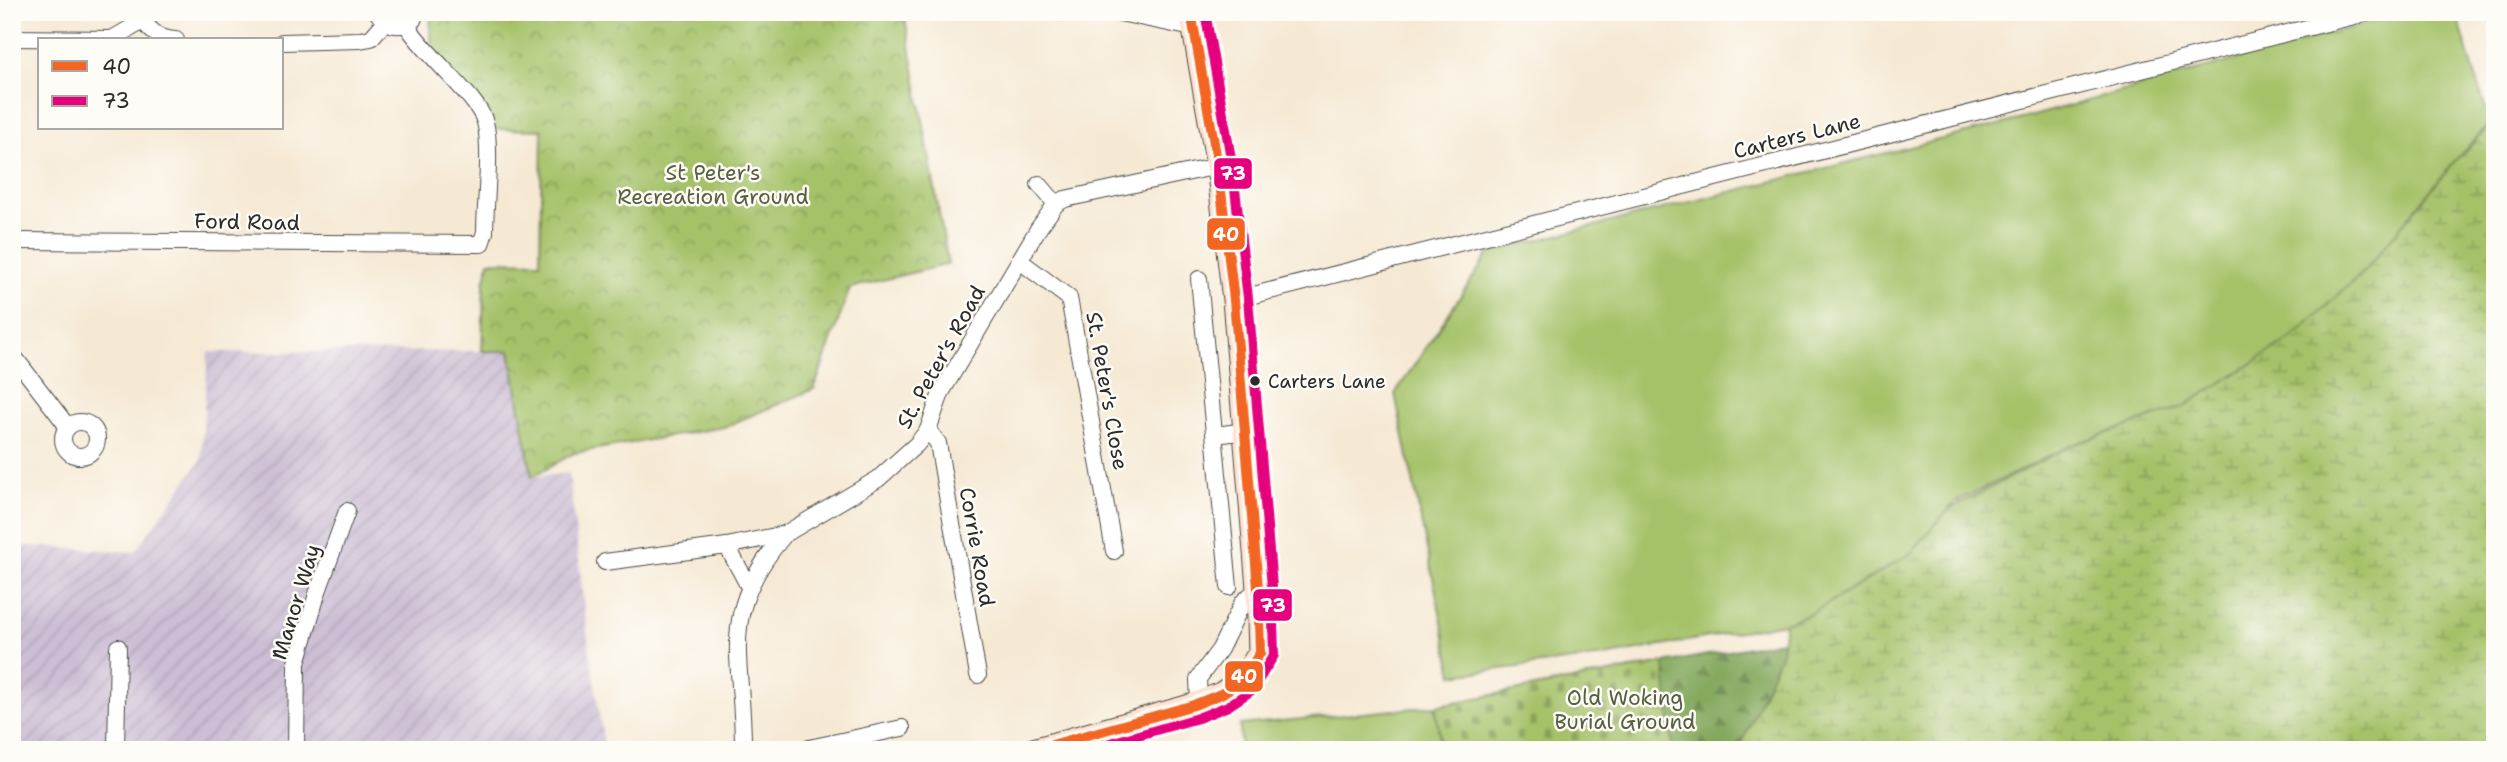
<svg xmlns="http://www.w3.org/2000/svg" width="2507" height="762" viewBox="0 0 2507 762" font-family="'Shantell Sans',sans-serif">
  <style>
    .industrial { fill: url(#industrial-furrows) }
    .green { fill: #a5c269; stroke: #68764a; stroke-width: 2 }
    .forest { fill: url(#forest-firs); stroke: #586a44; stroke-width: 2 }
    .wetland { fill: url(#wetland-marsh); stroke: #68764a; stroke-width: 2 }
    .cemetery { fill: url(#cemetery-stones); stroke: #68764a; stroke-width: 2 }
    .park { fill: url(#park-crowns); stroke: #68764a; stroke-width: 2 }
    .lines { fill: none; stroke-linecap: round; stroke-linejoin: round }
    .minor-casing { stroke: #494844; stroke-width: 18 }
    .secondary-casing { stroke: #494844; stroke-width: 25 }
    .minor { stroke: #fff; stroke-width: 16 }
    .secondary { stroke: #fee3d2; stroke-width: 23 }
    .bus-1-casing { stroke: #fdfcf7; stroke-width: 16 }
    .bus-2-casing { stroke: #fdfcf7; stroke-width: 16 }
    .bus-1 { stroke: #f26522; stroke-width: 10 }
    .bus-2 { stroke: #e5007d; stroke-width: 10 }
    .bus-dot { fill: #2b2b2b; stroke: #fdfcf7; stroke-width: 2.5 }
    .labels { text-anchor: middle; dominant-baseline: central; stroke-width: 5; stroke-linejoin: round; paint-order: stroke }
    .bus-label { font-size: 19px; fill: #2b2b2b; stroke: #fdfcf7; text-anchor: start }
    .street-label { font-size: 21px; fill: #2b2b2b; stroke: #fdfcf7 }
    .park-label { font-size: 21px; fill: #566041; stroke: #fdfcf7 }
    .line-badge { stroke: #fdfcf7; stroke-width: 2.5 }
    .badge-label { font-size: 19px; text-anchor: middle; font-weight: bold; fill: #fff }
  </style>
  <defs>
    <pattern id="industrial-furrows" width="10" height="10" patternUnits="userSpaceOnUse" patternTransform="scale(1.75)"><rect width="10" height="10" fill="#ccbed4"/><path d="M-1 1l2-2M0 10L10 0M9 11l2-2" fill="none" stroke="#afa3b6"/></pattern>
    <pattern id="forest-firs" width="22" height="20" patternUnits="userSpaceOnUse" patternTransform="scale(1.75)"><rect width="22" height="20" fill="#84a85d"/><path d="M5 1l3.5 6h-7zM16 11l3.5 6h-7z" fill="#6c894d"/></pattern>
    <pattern id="wetland-marsh" width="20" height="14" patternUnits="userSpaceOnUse" patternTransform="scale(1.75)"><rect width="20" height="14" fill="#a5c269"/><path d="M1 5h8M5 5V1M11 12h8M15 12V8" fill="none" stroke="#879e57"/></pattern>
    <pattern id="cemetery-stones" width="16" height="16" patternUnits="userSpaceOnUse" patternTransform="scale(1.75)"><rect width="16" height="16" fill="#a5c269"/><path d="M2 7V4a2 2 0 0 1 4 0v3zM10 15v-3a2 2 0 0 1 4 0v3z" fill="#879e57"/></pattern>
    <pattern id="park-crowns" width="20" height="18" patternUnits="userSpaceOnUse" patternTransform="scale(1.75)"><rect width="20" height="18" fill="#a5c269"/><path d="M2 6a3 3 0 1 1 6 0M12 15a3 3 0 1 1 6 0" fill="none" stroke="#879e57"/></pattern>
  </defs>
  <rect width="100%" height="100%" fill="#fdfcf7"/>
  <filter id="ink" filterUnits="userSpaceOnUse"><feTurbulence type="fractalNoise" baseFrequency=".0143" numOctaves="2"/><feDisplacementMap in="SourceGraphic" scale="14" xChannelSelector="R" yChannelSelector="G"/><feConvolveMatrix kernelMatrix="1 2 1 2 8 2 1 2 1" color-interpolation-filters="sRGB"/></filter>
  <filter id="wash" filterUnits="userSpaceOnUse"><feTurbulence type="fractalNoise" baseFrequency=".00686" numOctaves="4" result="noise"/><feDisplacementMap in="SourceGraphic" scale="28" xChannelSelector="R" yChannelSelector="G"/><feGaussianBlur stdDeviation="1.57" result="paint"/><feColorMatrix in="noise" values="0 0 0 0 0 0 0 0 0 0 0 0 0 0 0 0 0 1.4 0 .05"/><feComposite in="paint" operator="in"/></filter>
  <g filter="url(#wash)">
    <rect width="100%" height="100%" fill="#f6e9d4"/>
    <path class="industrial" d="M510,351L532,477L569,473L587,633L605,750H12V545L135,552L201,460L208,352Z"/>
    <g class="green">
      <path d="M2408,12H2456L2490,123L2454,162L2375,262L2292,338L2197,403L2070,446L1955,502L1910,554L1814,612L1785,623L1605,656L1453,675L1395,394L1490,252L2022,119Z"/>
      <path d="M1435,706L1442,750H1241L1240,725Z"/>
    </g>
    <path class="forest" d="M1787,640L1739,750H1442L1435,706Z"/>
    <path class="wetland" d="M2495,121V750H1739L1781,653L1785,623L1814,612L1910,554L1949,509L2070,446L2183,407L2292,338L2365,270L2454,162Z"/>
    <path class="cemetery" d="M1664,663L1673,750H1442L1435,706Z"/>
    <path class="park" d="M430,12H904L948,264L850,288L814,389L724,427L574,453L532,477L510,351H482L484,284L489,261L540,262L542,130L491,129L432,51Z"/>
  </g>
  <g filter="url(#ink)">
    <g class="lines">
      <g class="minor-casing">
        <g id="minor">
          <path d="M377,12C386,26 399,29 413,20L416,12"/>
          <path d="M1051,12L1120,13L1193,28"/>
          <path d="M139,14C148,29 158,40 176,40"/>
          <path d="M12,38L112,39L143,21"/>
          <path d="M282,42L360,40L371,38L385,22"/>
          <path d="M1039,184L1056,204"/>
          <path d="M12,241L481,244L485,232C485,204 492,148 485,122C478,97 424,54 406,24"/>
          <path d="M1020,261L1069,298L1114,551"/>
          <path d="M1199,279L1229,587"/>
          <path d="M1234,300L2370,12"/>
          <path d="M12,354L68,427"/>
          <circle cx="80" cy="439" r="17"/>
          <path d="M928,430L938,443L978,675"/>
          <path d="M1215,435L1247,431"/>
          <path d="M727,546L748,585"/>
          <path d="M605,562L727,546L785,534"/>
          <path d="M1199,702L1198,679L1220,649L1243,602L1258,588"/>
          <path d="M116,750L118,647"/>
          <path d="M296,750L297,663L317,594L347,511"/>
          <path d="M743,750C744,656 715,616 785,534L878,479L917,444L928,430L941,393L1038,229L1056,204L1065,199L1218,166"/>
          <path d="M800,750L902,728"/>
        </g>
      </g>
      <g class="secondary-casing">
        <path id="secondary" d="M1033,750L1194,705L1221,694L1242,680L1260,653L1258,588L1234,300L1218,166L1191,12"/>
      </g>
      <use href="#minor" class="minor"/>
      <use href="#secondary" class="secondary"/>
      <g class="bus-1-casing">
        <path id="bus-1" d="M1034,750L1194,705L1221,694L1242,680L1260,653L1258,588L1234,300L1218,166L1191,12"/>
      </g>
      <g class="bus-2-casing">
        <path id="bus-2" d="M1086,750L1198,718L1228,706L1252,690L1274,655L1272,587L1248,298L1232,164L1205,12"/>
      </g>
      <use href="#bus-1" class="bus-1"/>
      <use href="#bus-2" class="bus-2"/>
    </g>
  </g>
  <circle class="bus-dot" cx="1255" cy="381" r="6"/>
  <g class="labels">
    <g class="bus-label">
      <text x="1268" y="381">Carters Lane</text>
    </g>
    <g class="street-label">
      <text transform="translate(1797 136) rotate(-14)">Carters Lane</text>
      <text transform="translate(247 222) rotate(1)">Ford Road</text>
      <text transform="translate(941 357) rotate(-61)">St. Peter's Road</text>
      <text transform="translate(1107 391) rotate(80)">St. Peter's Close</text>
      <text transform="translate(977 547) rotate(80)">Corrie Road</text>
      <text transform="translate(296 602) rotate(-73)">Manor Way</text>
    </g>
    <g class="park-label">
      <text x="713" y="173">St Peter's<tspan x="713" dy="24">Recreation Ground</tspan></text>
      <text x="1625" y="698">Old Woking<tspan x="1625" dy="24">Burial Ground</tspan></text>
    </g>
  </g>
  <g class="line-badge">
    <rect x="1213" y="157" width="40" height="33" rx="7" fill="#e5007d"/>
    <rect x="1206" y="217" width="40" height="34" rx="7" fill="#f26522"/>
    <rect x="1252" y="588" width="41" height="34" rx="7" fill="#e5007d"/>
    <rect x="1224" y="660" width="40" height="33" rx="7" fill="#f26522"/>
  </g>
  <g class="badge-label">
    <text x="1233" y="180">73</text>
    <text x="1226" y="241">40</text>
    <text x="1273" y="612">73</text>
    <text x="1244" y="683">40</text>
  </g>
  <rect width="2507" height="762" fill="none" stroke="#fdfcf7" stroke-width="42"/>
  <rect x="38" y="38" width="245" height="91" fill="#fdfcf7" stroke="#a9a8a5" stroke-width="2"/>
  <rect x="52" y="61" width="35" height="10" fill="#f26522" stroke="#a9a8a5" stroke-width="2"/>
  <text x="102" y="74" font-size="21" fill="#2b2b2b">40</text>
  <rect x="52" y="96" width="35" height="10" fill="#e5007d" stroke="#a9a8a5" stroke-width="2"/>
  <text x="102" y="108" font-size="21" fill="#2b2b2b">73</text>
</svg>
